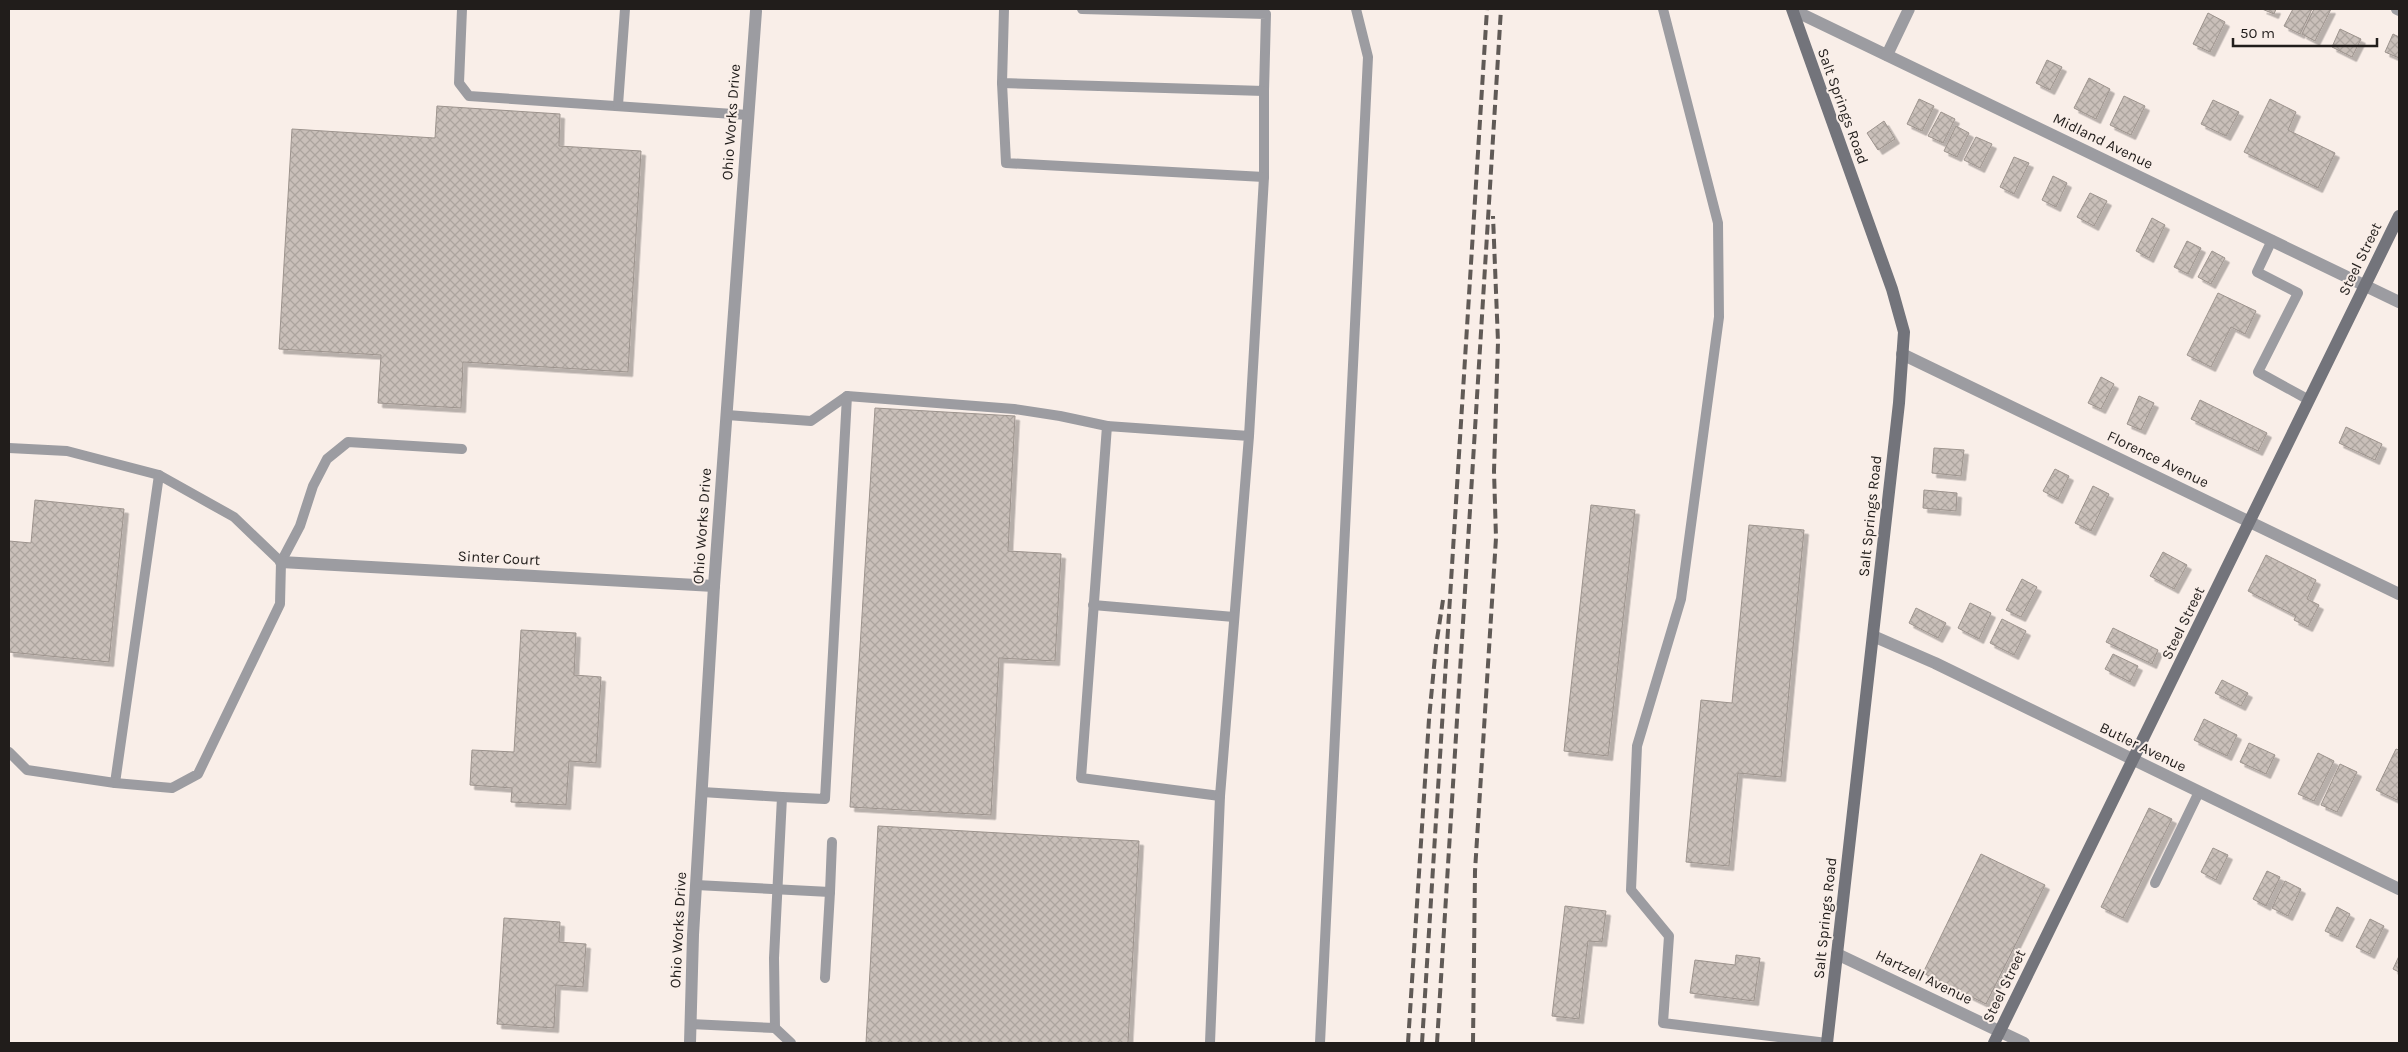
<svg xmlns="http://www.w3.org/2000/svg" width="2408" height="1052" viewBox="0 0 2408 1052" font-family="Karla,sans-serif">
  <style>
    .building { fill: url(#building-cross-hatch); stroke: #9c938d; filter: url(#shadow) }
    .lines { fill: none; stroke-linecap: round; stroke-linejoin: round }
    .lane { stroke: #9c9ca1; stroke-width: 10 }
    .street { stroke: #9c9ca1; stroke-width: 12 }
    .secondary { stroke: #73747b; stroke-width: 12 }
    .rail { stroke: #605a56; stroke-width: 4; stroke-dasharray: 10 5; stroke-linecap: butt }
    .labels { text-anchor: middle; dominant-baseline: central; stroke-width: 4; stroke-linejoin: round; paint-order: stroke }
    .street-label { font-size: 15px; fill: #211d1b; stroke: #f9eee8 }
  </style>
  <defs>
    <pattern id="building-cross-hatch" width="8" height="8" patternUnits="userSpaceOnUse" patternTransform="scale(1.25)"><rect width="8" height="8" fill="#c9bfb9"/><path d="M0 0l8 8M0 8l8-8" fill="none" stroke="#aca49e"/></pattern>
    <filter id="shadow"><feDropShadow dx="4.5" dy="4.5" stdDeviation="0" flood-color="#0004"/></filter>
  </defs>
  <rect width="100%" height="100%" fill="#f9eee8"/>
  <g class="building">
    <path d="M2262,9H2276L2274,14Z"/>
    <path d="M2293,9H2312L2300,34L2284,26Z"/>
    <path d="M2314,9H2331L2315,41L2302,34Z"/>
    <path d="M2208,13L2225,22L2210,52L2193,44Z"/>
    <path d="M2340,29L2361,39L2352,57L2332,47Z"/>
    <path d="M2393,34L2399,37V58L2385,52Z"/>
    <path d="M2047,60L2062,67L2050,90L2036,83Z"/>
    <path d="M2089,78L2110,89L2096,119L2074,108Z"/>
    <path d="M2124,96L2145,106L2131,135L2110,125Z"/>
    <path d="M1919,99L1934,106L1922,131L1907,124Z"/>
    <path d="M2270,99L2296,112L2288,130L2335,153L2318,188L2244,152Z"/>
    <path d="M2213,100L2239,112L2226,136L2201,124Z"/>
    <path d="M437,106L560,114L559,146L641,151L628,372L463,362L461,408L378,403L381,355L279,349L292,129L435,138Z"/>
    <path d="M1941,112L1955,119L1943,143L1928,136Z"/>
    <path d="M1884,121L1895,139L1878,150L1867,133Z"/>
    <path d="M1956,126L1969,133L1957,157L1944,151Z"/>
    <path d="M1976,137L1992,144L1980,168L1964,160Z"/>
    <path d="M2014,157L2029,163L2014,194L2000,187Z"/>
    <path d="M2053,176L2067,183L2056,207L2042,200Z"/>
    <path d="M2090,193L2107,201L2094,226L2077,217Z"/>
    <path d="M2152,218L2165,225L2149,258L2136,251Z"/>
    <path d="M2187,241L2201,248L2188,274L2174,267Z"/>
    <path d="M2212,251L2225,258L2211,284L2198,277Z"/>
    <path d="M2218,293L2256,311L2245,334L2231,327L2211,367L2187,355Z"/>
    <path d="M2101,377L2114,384L2101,409L2088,403Z"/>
    <path d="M2139,396L2154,403L2141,430L2127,424Z"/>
    <path d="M2200,400L2267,433L2258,451L2191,419Z"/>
    <path d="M875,408L1015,416L1008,551L1061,554L1055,661L999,658L991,815L850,807Z"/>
    <path d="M2346,427L2382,444L2375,460L2339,443Z"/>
    <path d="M1934,448L1964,450L1961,476L1932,473Z"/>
    <path d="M2055,469L2069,476L2058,499L2043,491Z"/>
    <path d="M2093,486L2109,494L2091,531L2075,523Z"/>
    <path d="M1924,490L1957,493L1956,511L1923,508Z"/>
    <path d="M35,500L124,509L109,662L9,652V541L31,543Z"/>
    <path d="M1591,505L1635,510L1608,756L1564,751Z"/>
    <path d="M1749,525L1804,530L1781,777L1738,773L1729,866L1686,862L1701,700L1732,703Z"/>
    <path d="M2163,552L2187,565L2174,589L2150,576Z"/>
    <path d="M2266,555L2316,580L2307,599L2319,605L2308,627L2294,620L2296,616L2248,591Z"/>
    <path d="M2022,579L2037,587L2021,617L2006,610Z"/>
    <path d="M1970,603L1991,613L1979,639L1958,628Z"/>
    <path d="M1916,608L1946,623L1938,638L1909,623Z"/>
    <path d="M2002,619L2026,631L2014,655L1990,643Z"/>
    <path d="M2113,628L2158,650L2152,664L2106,642Z"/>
    <path d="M521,630L576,633L574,675L601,677L596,763L569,761L566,805L511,802L512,788L470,785L472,750L514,752Z"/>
    <path d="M2113,654L2138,666L2130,682L2105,669Z"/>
    <path d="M2222,680L2248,693L2241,706L2215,693Z"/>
    <path d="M2204,719L2237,735L2227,756L2194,740Z"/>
    <path d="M2249,743L2275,755L2266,774L2240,762Z"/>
    <path d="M2396,749L2399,750V796L2397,800L2376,790Z"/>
    <path d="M2318,753L2334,761L2314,801L2298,794Z"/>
    <path d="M2340,764L2357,772L2337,812L2321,805Z"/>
    <path d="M2149,808L2172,819L2123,918L2101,907Z"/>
    <path d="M878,826L1139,841L1128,1043H866Z"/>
    <path d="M2213,848L2228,855L2216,880L2201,872Z"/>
    <path d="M1981,854L2045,885L1986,1004L1923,973Z"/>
    <path d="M2267,871L2280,877L2266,906L2253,899Z"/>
    <path d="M2285,881L2301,889L2288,916L2272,908Z"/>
    <path d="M1565,906L1606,911L1602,942L1588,941L1579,1019L1552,1016Z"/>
    <path d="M2337,907L2350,914L2338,937L2325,931Z"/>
    <path d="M504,918L560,922L559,942L586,944L583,987L556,985L554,1028L497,1024Z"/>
    <path d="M2370,919L2384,926L2370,954L2356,947Z"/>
    <path d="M1736,955L1760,958L1754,1001L1690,993L1695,960L1735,965Z"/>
    <path d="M2399,956V972L2393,969Z"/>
  </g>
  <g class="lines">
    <g class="lane">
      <path d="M462,9L459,83L469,96L748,115"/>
      <path d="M1004,9L1002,83L1264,91L1266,14L1082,9"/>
      <path d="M1663,9L1718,223L1719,317L1681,599L1637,746L1631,890L1669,936L1663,1023L1827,1043"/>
      <path d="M1002,83L1006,163L1264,177V91"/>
      <path d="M618,105L625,9"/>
      <path d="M2272,240L2257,272L2298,293L2258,372L2309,400"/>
      <path d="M727,415L811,421L847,396L1014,409L1060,416L1107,426"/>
      <path d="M1249,436L1220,796L1081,778L1107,426L1249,436L1264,177"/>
      <path d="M9,448L67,451L159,475"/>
      <path d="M281,562L234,517L159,475L115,783L172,788L198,774L280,604L281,562L300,526L313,486L327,459L348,442L462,449"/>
      <path d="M1093,605L1234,617"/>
      <path d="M9,752L27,770L115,783"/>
      <path d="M782,797L825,799L847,396"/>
      <path d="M2155,883L2199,792"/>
      <path d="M696,885L830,892L825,978"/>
      <path d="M830,892L832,842"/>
      <path d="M690,1024L775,1028L774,958L782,797L702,792"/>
      <path d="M775,1028L791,1043"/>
      <path d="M1210,1043L1220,796"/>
      <path d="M1320,1043L1368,57L1356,9"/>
    </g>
    <g class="street">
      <path d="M2397,9L2399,10"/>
      <path d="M1793,10L2399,302"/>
      <path d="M1887,55L1909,9"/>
      <path d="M1902,354L2399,594"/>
      <path d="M281,562L714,586"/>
      <path d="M1873,636L1935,663L2399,889"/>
      <path d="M1837,954L2024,1043"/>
      <path d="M690,1043L693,935L714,586L756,11"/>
    </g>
    <g class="secondary">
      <path d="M1792,9L1892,289L1904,332L1899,403L1827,1043"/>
      <path d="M1994,1043L2399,216"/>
    </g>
    <g class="rail">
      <path d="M1408,1043L1429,719L1436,646L1443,600"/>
      <path d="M1422,1043L1487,9"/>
      <path d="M1437,1043L1501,9"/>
      <path d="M1473,1043L1475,871L1496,538L1494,471L1498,342L1493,216"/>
    </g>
  </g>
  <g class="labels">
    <g class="street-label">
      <text transform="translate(1843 106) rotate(70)">Salt Springs Road</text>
      <text transform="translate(731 122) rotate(-86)">Ohio Works Drive</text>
      <text transform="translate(2103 141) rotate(26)">Midland Avenue</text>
      <text transform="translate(2360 259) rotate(-64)">Steel Street</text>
      <text transform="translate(2158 459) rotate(26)">Florence Avenue</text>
      <text transform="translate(1870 516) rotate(-84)">Salt Springs Road</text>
      <text transform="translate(702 526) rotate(-86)">Ohio Works Drive</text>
      <text transform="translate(499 558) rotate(3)">Sinter Court</text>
      <text transform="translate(2183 623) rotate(-64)">Steel Street</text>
      <text transform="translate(2143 747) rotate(26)">Butler Avenue</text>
      <text transform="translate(1825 918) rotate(-84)">Salt Springs Road</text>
      <text transform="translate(678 930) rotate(-87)">Ohio Works Drive</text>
      <text transform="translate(1924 977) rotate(26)">Hartzell Avenue</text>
      <text transform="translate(2004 986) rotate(-64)">Steel Street</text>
    </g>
  </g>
  <rect width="2408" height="1052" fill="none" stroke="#211d1b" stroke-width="20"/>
  <path d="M2233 38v8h144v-8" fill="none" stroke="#211d1b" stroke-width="2.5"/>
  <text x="2240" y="38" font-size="15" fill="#211d1b" stroke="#f9eee8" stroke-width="4" paint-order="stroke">50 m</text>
</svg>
